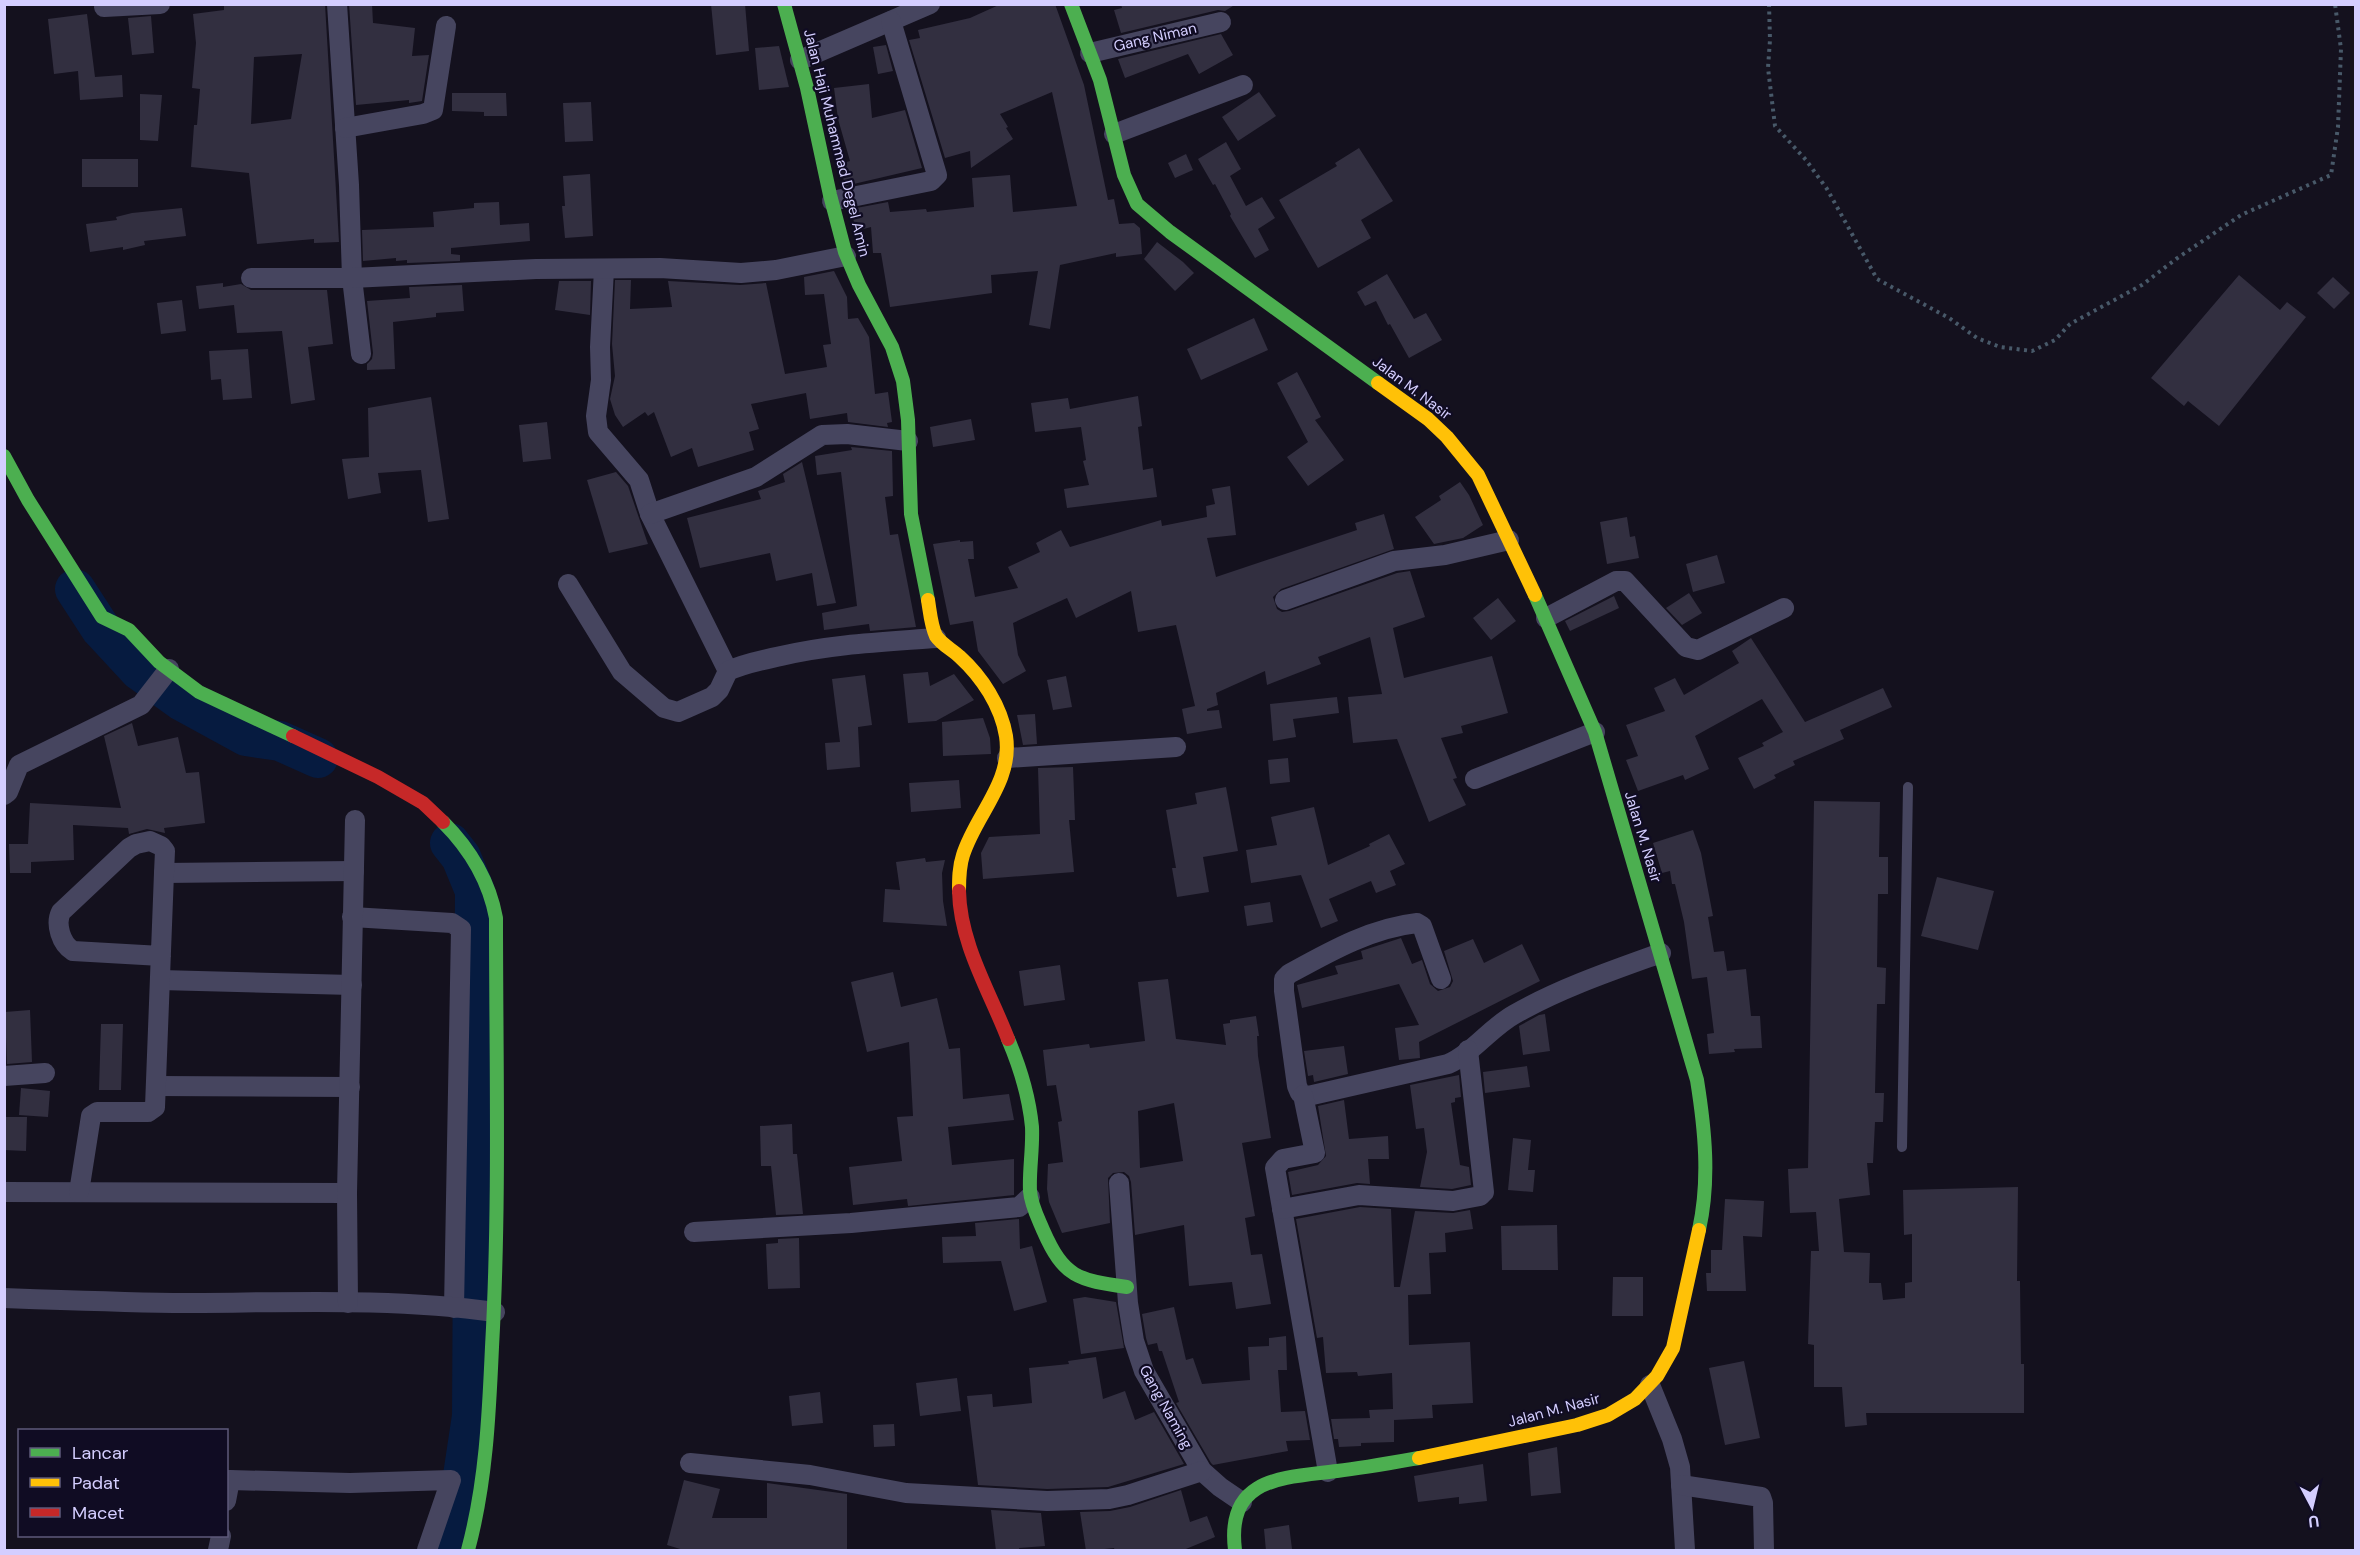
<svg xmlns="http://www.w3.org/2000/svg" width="2360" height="1555" viewBox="0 0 2360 1555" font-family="'DM Sans',sans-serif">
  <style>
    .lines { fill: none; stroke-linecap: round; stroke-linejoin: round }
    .river { stroke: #061b40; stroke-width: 40 }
    .building { fill: #322f40; fill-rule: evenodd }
    .path { stroke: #485969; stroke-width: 4; stroke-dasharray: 3 4.5; stroke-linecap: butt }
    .lane { stroke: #46455f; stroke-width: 10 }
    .street { stroke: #46455f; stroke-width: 20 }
    .fast { stroke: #4caf50; stroke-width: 14 }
    .slow { stroke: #ffc107; stroke-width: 14 }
    .jam { stroke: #c62828; stroke-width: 14 }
    .labels { text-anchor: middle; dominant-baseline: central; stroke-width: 4.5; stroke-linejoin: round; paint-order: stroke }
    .street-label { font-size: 15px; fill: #d4ceff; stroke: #100c23 }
  </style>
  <rect width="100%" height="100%" fill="#14111e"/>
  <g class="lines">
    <g class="river">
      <path d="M75,589L101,629L139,670L182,701L246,736L280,741L318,758"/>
      <path d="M441,1550L461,1489L472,1416L475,891L461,857L450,843"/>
    </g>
  </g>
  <g class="building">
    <path d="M224,4H325L339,242L314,243V239L257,244L249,173L191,167L194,125H197L200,89L192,88L196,43L193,14L224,10ZM302,54L291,119L251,124L254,57Z"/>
    <path d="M349,4H372L373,23L415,28L412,56L429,55L422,101L409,103V100L356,105Z"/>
    <path d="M711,4H745L749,51L716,55Z"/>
    <path d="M1001,4H1055L1084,85L1108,200L1114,199L1119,224L1134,223L1140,228L1142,254L1116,257V253L1060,265L1050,329L1029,325L1038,271L991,275L992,293L890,307L881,253H873L871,227L856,231L851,209L888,202L890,212L926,209L927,212L974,207L972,178L1010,175L1013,212L1077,206L1052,92L1000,114L1008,127L1006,128L1013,139L971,168L970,151L945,158L909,40L920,38L918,30L970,18Z"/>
    <path d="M1121,4H1236L1225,11L1218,10L1121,33L1114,10L1122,8Z"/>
    <path d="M87,14L95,77L122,75L123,97L80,100L78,71L54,74L48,19Z"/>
    <path d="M151,16L154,53L132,55L128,18Z"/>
    <path d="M1221,34L1233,55L1199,74L1188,54L1125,78L1118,59Z"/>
    <path d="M886,45L893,71L878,74L873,47Z"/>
    <path d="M779,46L789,87L759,90L755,48Z"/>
    <path d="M869,84L872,118L905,110L922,168L845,186L840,164L850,161L838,119L834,88Z"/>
    <path d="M1259,92L1276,116L1238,141L1222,117Z"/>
    <path d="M452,93H506L507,116H484V112L452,111Z"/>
    <path d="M140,94L162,95L158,141L140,140Z"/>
    <path d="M591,102L593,141L565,142L563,103Z"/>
    <path d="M1226,142L1241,169L1230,176L1246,206L1262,197L1275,218L1258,229L1269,250L1255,258L1230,216L1231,214L1215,184L1213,185L1198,159Z"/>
    <path d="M1359,148L1393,201L1361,220L1371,238L1318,268L1279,200L1337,166L1335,163Z"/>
    <path d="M1186,154L1193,170L1175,178L1168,163Z"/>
    <rect x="82" y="159" width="56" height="28"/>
    <path d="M590,174L593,236L565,238L562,206H565L563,176Z"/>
    <path d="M499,202L500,225L529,223L530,241L451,248V254L460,255V261L407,263V260L396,261V258L363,261L362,230L434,227L433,212L474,208V203Z"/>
    <path d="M182,208L186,236L144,241L145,245L123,250V247L90,252L86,224L117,220L116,217L132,213Z"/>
    <path d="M1157,242L1183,262L1194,273L1175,291L1144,259Z"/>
    <path d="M834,271L847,297L848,319L858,318L869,337L875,394L888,392L892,422L887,423L888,427L848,422L847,413L810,419L806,393L751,404L759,429L749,432L754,450L698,467L692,448L671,457L654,412L648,416L645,412L623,427L615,415L610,399L615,376L612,344L615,280H631L630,309L672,307L668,281L740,285L766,283L785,374L827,367L823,345L831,344L824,294L805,295L804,277Z"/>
    <path d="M1387,274L1414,319L1426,313L1442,340L1409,358L1390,324L1388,325L1376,301L1365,306L1357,292Z"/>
    <path d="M2239,275L2280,310L2287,302L2306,317L2219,426L2188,401L2184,406L2151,378Z"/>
    <path d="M2333,277L2350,293L2334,309L2317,293Z"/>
    <path d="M559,281H591L590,315L555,310Z"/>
    <path d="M223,283V287L241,284L251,290H327L333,344L308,347L315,400L291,404L282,331L237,333L234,305L199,309L196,286Z"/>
    <path d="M462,285L464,311L436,313V317L393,322L395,369L367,370V364L372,359L373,353L367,301L410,298L409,287Z"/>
    <path d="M182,300L186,331L161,334L157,303Z"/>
    <path d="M1254,318L1268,350L1201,380L1187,349Z"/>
    <path d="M248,349L252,398L223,400L221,379L211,380L209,351Z"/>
    <path d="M1297,372L1321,417L1315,420L1344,460L1308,486L1287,457L1308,442L1277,383Z"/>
    <path d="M1138,396L1142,426L1138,427L1143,470L1153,468L1157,497L1067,508L1064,489L1089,485L1083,461L1086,460L1081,427L1035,432L1031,403L1068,398L1070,409Z"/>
    <path d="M431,397L449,519L428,522L421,470L378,473L381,493L348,499L342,459L369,457L368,408Z"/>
    <path d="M971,419L975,440L933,447L930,427Z"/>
    <path d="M547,422L551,459L523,462L519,425Z"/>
    <path d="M851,447L892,451L893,496L885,497L890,535L898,534L916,627L870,631L869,624L824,630L822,613L857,606L841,472L817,475L815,456L852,450Z"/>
    <path d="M802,462L836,603L817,606L812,573L776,581L770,553L700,568L687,518L761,499L758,491L785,482L783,474Z"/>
    <path d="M616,472L628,486L648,544L609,553L587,480Z"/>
    <path d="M1460,482L1469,495L1483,525L1463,538L1434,544L1415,517L1441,500L1439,496Z"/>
    <path d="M1230,486L1236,535L1207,538L1216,577L1357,530L1355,523L1384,514L1394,549L1281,589L1273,597L1277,609L1282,612L1289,611L1397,573L1410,571L1425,617L1393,628L1404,678L1492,656L1508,713L1461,726L1463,733L1441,738L1457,778L1453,779L1466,805L1429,822L1397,739L1353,743L1348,697L1382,694L1370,637L1318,657L1321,664L1267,685L1265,671L1216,693L1218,705L1207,709V711L1219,710L1222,728L1187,734L1182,709L1195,706L1176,625L1138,632L1131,591L1076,618L1067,598L1013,623L1018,655L1026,671L1003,684L978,651L973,621L950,625L933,544L960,540V542L973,541L974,559H968L975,597L1018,588L1008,567L1040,552L1036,543L1061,530L1070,547L1161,520L1162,526L1207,517L1206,506L1215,504L1212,489Z"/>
    <path d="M1627,517L1630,537L1635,536L1639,558L1607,564L1600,522Z"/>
    <path d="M1717,555L1725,583L1693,592L1686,564Z"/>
    <path d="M1689,593L1702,613L1682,625L1666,608Z"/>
    <path d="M1614,596L1619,608L1570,631L1565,621Z"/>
    <path d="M1498,598L1516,621L1491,640L1473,618Z"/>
    <path d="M1751,638L1805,722L1883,688L1892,707L1840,730L1844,739L1793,761L1795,765L1774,775L1776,778L1754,789L1738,758L1764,746L1762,743L1783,732L1762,699L1695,736L1709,769L1685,780L1683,775L1638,791L1626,760L1638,756L1626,725L1665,711L1654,688L1675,678L1684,695L1739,663L1732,651Z"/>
    <path d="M928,672L930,686L954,674L974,700L936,721L908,723L903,674Z"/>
    <path d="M865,675L872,725L858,727L860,767L827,770L825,743L840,742L832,679Z"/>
    <path d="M1066,676L1072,707L1053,710L1047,680Z"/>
    <path d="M1337,697L1339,713L1293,719L1296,737L1273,741L1270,704Z"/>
    <path d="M1035,714L1037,744L1023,745L1017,715Z"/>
    <path d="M983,718L990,738L991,754L943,756L942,722Z"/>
    <path d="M132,723L138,746L178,737L186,773L199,772L205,823L164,828L165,833L147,829L129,834L128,828L73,825L74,860L31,862V873H10L9,844H28L30,803L121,808L104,736Z"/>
    <path d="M1288,758L1290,782L1270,784L1268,760Z"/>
    <path d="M1073,767L1075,820H1069L1074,872L983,879L981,853L989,837L1040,834L1038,768Z"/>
    <path d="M959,780L961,808L911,812L909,783Z"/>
    <path d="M1226,787L1238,851L1203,857L1209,892L1177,897L1172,868H1176L1166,810L1197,804L1195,793Z"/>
    <path d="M1814,801L1880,802L1879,857H1888V894H1878L1877,967L1886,968L1885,1004H1877L1875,1093H1884L1883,1122H1875L1873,1163H1867L1870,1195L1839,1199L1844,1252L1870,1253L1869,1283H1881L1883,1300L1905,1298V1283L1912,1282V1234L1904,1235L1903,1190L2018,1187L2017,1281H2020L2021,1364H2024V1413H1866L1867,1425L1845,1427L1842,1387H1814V1345L1808,1344L1811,1251H1819L1816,1212L1790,1213L1788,1169L1808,1168Z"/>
    <path d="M1314,807L1328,865L1370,846L1369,844L1389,834L1405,864L1390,871L1396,885L1376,893L1371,881L1329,899L1338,921L1321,928L1301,875L1251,883L1246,850L1277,845L1271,817Z"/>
    <path d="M1693,830L1701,853L1713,916L1708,917L1714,952L1724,951L1727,971L1746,969L1751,1016H1760L1762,1048L1734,1049L1735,1052L1709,1054L1707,1034L1714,1033L1707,977L1692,979L1684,922L1675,884H1672L1670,871L1662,873L1653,843Z"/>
    <path d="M925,858L926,862L945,860L942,873L943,901L947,926L883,922L885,889L900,890L896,862Z"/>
    <path d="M1937,877L1994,891L1978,950L1921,936Z"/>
    <path d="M1270,902L1273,922L1247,926L1244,906Z"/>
    <path d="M1401,938L1412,964L1422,960L1430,984L1438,991L1450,987L1453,981L1444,951L1473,939L1484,963L1522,944L1540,981L1419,1042L1420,1058L1399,1060L1395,1028L1419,1025L1399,984L1302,1008L1297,985L1338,974L1335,966L1363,959L1361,951Z"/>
    <path d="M1060,965L1065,1000L1024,1006L1019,971Z"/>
    <path d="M893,972L901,1007L937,998L949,1049L960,1048L963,1099L1009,1094L1014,1120L948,1127L952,1165L1014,1159V1195L908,1206L907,1199L853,1205L849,1167L902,1161L897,1117L913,1116L909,1042L867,1052L851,982Z"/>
    <path d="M1168,979L1176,1039L1226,1045L1223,1024L1230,1023V1020L1256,1016L1259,1036H1257L1258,1056L1271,1138L1242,1143L1255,1216L1245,1218L1251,1255L1262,1254L1271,1304L1236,1309L1232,1282L1189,1286L1184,1225L1135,1235L1131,1182L1129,1176L1124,1172L1113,1173L1108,1178L1110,1223L1062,1233L1049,1202L1047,1189L1048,1164L1063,1162L1058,1122L1062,1121L1056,1085L1047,1086L1043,1050L1089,1044L1090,1048L1145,1041L1138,982ZM1174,1103L1183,1161L1140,1168L1138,1111Z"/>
    <path d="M30,1010L32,1062L7,1064L5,1012Z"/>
    <path d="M1545,1014L1550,1051L1523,1055L1519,1026L1539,1015Z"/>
    <path d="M101,1024H123L121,1090H99Z"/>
    <path d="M1344,1046L1348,1074L1314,1082L1313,1075L1308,1076L1304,1051Z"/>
    <path d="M1527,1066L1530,1087L1485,1093L1483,1072Z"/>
    <path d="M1459,1075L1461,1097L1455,1098V1102L1451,1103L1460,1165L1469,1167L1471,1185L1452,1189L1420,1187L1427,1152L1424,1128L1416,1129L1410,1085Z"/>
    <path d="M21,1088L50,1091L48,1117L19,1115Z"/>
    <path d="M1344,1100L1349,1139L1388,1136L1389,1159H1368L1370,1184L1357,1183L1292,1195L1288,1172L1318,1165L1326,1156L1318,1106Z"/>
    <path d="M4,1117H27L26,1151L4,1150Z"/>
    <path d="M792,1124L793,1154H797L803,1214L776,1215L771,1166H761L760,1126Z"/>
    <path d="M1513,1138L1531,1140L1528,1170H1535L1533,1192L1508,1190Z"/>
    <path d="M1725,1199L1764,1201L1762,1237L1743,1236L1746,1291H1707L1706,1273H1711V1250H1722Z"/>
    <path d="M1360,1207L1391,1209L1394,1287H1400L1415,1211L1453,1213L1470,1210L1473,1229L1445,1233L1446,1252L1429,1253L1431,1294L1408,1295L1409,1345L1470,1342L1473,1403L1432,1405L1433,1418L1394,1420V1442L1361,1443V1446L1339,1447L1338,1439H1334L1331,1419L1370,1418L1369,1410L1393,1409L1392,1373L1358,1376L1357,1372L1326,1373L1323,1337L1317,1338L1296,1219Z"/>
    <path d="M1019,1219L1020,1249L1032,1246L1047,1302L1014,1311L1001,1261L943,1263L942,1237L976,1236L975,1223Z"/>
    <path d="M1557,1225L1558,1270H1502L1501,1226Z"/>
    <path d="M799,1238L800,1288L768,1289L766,1244L778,1243V1239Z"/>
    <path d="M1613,1277H1643V1316H1612Z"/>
    <path d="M1085,1297L1116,1302L1124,1348L1081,1354L1073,1299Z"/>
    <path d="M1174,1307L1186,1360L1193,1358L1202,1384L1250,1380L1248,1347L1269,1346V1338L1286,1336L1287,1370H1278L1281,1412L1305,1411L1310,1440L1286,1441L1288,1451L1213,1465L1211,1463L1176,1403L1179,1402L1162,1351H1159L1157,1343L1148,1345L1146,1338L1142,1314Z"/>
    <path d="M1096,1357L1103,1399L1125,1391L1135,1420L1154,1412L1184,1464L1108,1487L1047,1489L978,1485L967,1396L992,1394L993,1407L1032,1403L1029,1368L1069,1364L1068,1361Z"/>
    <path d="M1744,1361L1760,1438L1725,1445L1709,1368Z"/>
    <path d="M957,1378L961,1411L920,1416L916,1383Z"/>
    <path d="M820,1392L823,1423L792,1426L789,1396Z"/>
    <path d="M894,1424L895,1446L874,1447L873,1425Z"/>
    <path d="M1557,1447L1561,1493L1531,1496L1528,1453Z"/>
    <path d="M1483,1464L1487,1501L1459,1504V1497L1418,1502L1414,1476Z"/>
    <path d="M684,1480L720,1489L712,1518H767V1483L847,1494V1549L687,1551L667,1545Z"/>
    <path d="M1181,1490L1190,1522L1207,1516L1215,1537L1181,1551H1115L1114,1548L1086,1551L1080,1512L1110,1511L1130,1507Z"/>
    <path d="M991,1510L1041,1513L1045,1546L1019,1548L1020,1551H996Z"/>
    <path d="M1289,1525L1292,1549L1266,1551L1264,1529Z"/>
  </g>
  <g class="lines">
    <path class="path" d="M1769,4L1770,40L1768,68L1775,126L1806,160L1827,189L1877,279L1949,318L1977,338L2000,347L2032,351L2055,340L2070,324L2142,285L2176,259L2241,215L2331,175L2338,127L2341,49L2335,4"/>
    <path class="lane" d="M1902,1147L1908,787"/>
    <g class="street">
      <path d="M337,4L349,185L352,278L361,354"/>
      <path d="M104,7L160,4"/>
      <path d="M1090,53L1221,22"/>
      <path d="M800,60L930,4"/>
      <path d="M345,128L423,114L433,110L446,26"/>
      <path d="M1114,134L1243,85"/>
      <path d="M832,201L931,181L937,175L891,21"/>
      <path d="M604,269L600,347L601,380L596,416L598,432L639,480L650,514L728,671"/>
      <path d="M251,278H352L536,269L660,268L741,273L776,270L846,256"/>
      <path d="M650,514L756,477L822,435L847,434L908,441"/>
      <path d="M568,584L622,672L664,708L678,712L712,697L719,690L728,671C745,663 763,660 781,656C832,644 884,642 936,638"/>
      <path d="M1285,600L1394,561L1445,555L1509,540"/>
      <path d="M1546,618L1616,581H1625L1686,647L1698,650L1784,608"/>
      <path d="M1007,758L1176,747"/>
      <path d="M1475,779L1595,732"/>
      <path d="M4,795L8,792L19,765L141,705L169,669"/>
      <path d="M164,873L354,871"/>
      <path d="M352,917L452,923L461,929L454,1308"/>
      <path d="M1441,979L1422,926L1417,923C1371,928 1329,952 1289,974L1284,979V991L1297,1086L1300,1093L1308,1096L1448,1064C1473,1053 1491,1027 1515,1014C1561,988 1611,971 1661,953"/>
      <path d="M160,980L352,985"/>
      <path d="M4,1076L45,1073"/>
      <path d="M156,1086L350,1087"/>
      <path d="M1303,1095L1315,1153L1283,1159L1275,1168L1328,1472"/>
      <path d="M1119,1183L1128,1303L1134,1341L1144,1371L1202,1471L1220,1487L1242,1502"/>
      <path d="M4,1192L347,1193"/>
      <path d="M79,1192L91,1116L97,1112H148L155,1107L164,873L165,851L161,846L150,841L136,844L129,848L61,912C55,924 61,944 73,951L161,956"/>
      <path d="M1282,1209L1359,1195L1453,1201L1480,1196L1484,1192L1468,1050"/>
      <path d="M694,1232L851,1223L1019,1207L1030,1197"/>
      <path d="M4,1298C61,1300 117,1302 173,1303C280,1303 389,1297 495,1312"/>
      <path d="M348,1303L347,1193L355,820"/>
      <path d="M1650,1385L1672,1439L1680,1467L1685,1550"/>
      <path d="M690,1463L810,1475L906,1493L1047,1501L1109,1499L1128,1495L1202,1471"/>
      <path d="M226,1480H230L226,1501"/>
      <path d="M230,1480L350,1483L451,1480L427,1550"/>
      <path d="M1681,1485L1761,1497L1763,1503L1764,1550"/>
      <path d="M218,1550L221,1536"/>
    </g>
    <g class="fast">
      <path d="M784,4L807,88L830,195L845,252L859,285L892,347L903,381L908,420L911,514L928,600"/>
      <path d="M1071,4L1100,80L1124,175L1137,204L1170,232L1378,383"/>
      <path d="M4,456L28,500L102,617L129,630L159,662L199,692L293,736"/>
      <path d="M1535,595L1595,732L1697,1080C1705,1130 1710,1180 1699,1230"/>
      <path d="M443,822C470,849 489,880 496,918C496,1061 500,1204 492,1347C489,1415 486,1483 468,1550"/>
      <path d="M1008,1039C1020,1067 1029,1096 1032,1127C1033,1149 1029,1170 1030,1191C1031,1205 1038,1218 1043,1230C1064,1278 1078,1280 1127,1287"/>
      <path d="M1235,1550C1226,1477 1282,1478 1337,1471C1364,1468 1391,1463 1419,1458"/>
    </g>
    <g class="slow">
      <path d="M1378,383L1428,419L1447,437L1478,475L1535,595"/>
      <path d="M928,600C930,612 931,626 936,636C942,645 953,650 960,657C982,677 1001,706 1006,736C1013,782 976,814 963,855C959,867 959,879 959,891"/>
      <path d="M1419,1458L1577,1425L1608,1415L1635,1399L1657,1376L1673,1348L1699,1230"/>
    </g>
    <g class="jam">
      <path d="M293,736L378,777L423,803L443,822"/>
      <path d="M959,891C960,944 990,992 1008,1039"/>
    </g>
  </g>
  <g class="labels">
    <g class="street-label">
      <text transform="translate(1155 37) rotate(-13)">Gang Niman</text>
      <text transform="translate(837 143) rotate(76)">Jalan Haji Muhammad Degel Amin</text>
      <text transform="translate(1412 388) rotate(37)">Jalan M. Nasir</text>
      <text transform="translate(1643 837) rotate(73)">Jalan M. Nasir</text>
      <text transform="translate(1166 1407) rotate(61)">Gang Naming</text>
      <text transform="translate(1554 1410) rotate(-15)">Jalan M. Nasir</text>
    </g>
  </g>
  <rect width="2360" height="1555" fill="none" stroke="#d4ceff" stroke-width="12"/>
  <rect x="18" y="1429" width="210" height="108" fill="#100c23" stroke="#5e5a7b" stroke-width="1.5"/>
  <rect x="30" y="1448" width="30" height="9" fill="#4caf50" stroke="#5e5a7b" stroke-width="1.5"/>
  <text x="72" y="1459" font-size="18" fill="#d4ceff">Lancar</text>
  <rect x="30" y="1478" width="30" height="9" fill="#ffc107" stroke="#5e5a7b" stroke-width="1.5"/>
  <text x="72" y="1489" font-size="18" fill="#d4ceff">Padat</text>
  <rect x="30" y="1508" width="30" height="9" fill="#c62828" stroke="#5e5a7b" stroke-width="1.5"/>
  <text x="72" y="1519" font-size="18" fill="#d4ceff">Macet</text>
  <g transform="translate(2312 1507) rotate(173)" stroke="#100c23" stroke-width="4.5" paint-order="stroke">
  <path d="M0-4.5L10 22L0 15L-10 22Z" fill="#d4ceff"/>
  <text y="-9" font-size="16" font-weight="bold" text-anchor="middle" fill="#d4ceff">U</text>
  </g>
</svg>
